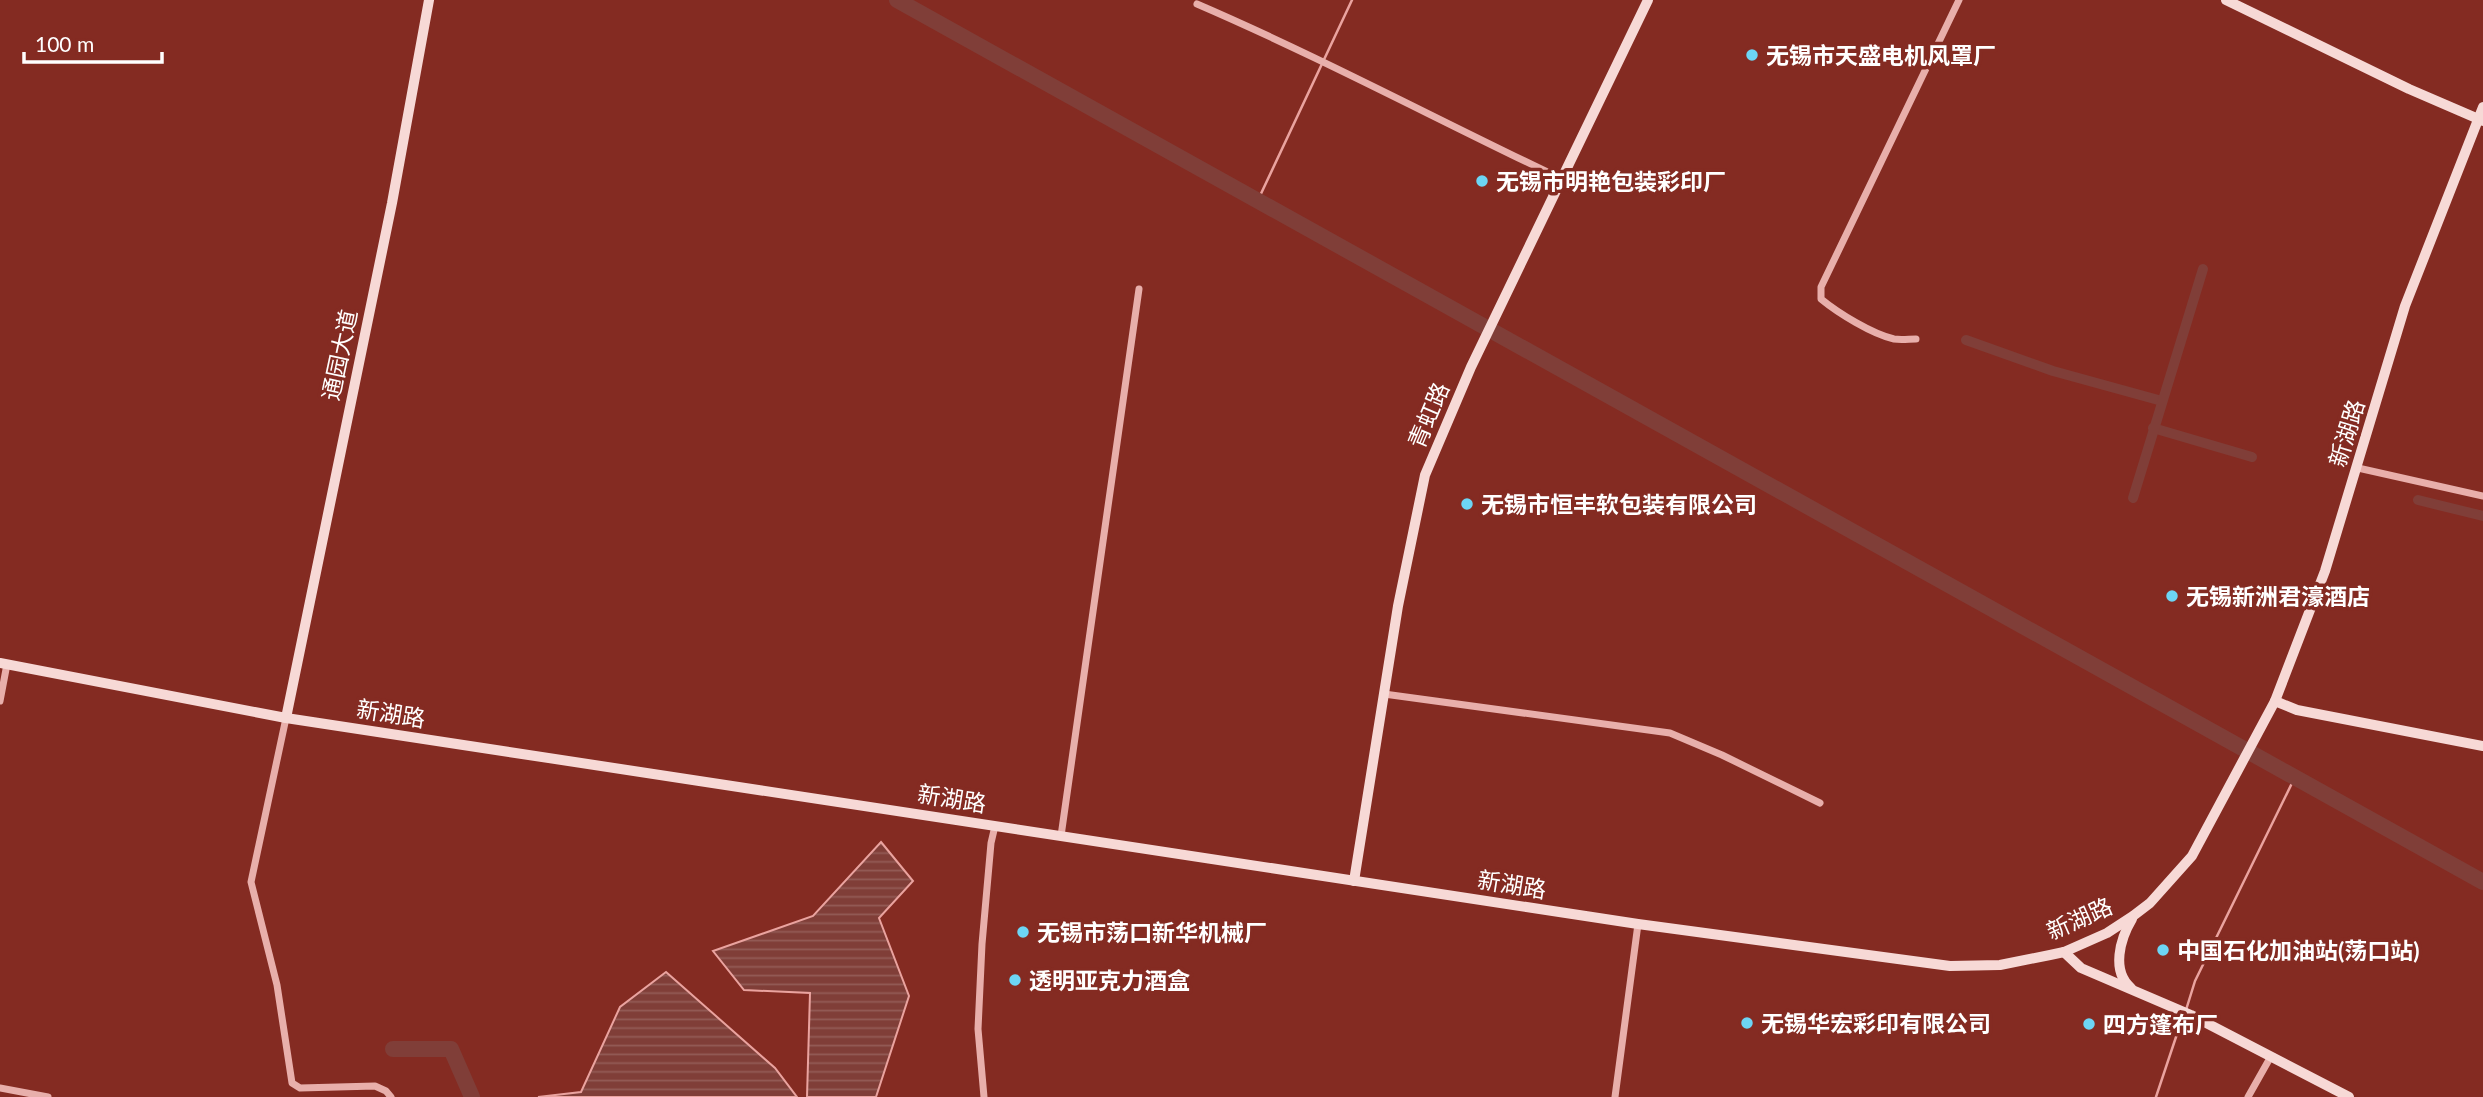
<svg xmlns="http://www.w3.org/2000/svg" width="2483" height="1097" viewBox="0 0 2483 1097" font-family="Lato,'Noto Sans SC',sans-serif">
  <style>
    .water { fill: url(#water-rules); stroke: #eaa39f; stroke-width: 2 }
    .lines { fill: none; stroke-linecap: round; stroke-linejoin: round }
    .stream { stroke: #eaa39f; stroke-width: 2.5 }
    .canal { stroke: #803e38; stroke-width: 10 }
    .river { stroke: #803e38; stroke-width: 16 }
    .street { stroke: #e8afab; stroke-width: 7 }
    .secondary { stroke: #f7d9d6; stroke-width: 10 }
    .poi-dot { fill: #6dd5f4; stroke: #842b22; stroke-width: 2.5 }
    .labels { text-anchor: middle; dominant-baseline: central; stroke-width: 7; stroke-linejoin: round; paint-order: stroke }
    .poi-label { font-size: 23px; font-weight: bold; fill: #fff; stroke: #842b22; text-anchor: start }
    .street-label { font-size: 23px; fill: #fff; stroke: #842b22 }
  </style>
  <defs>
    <pattern id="water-rules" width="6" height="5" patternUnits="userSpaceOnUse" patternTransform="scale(1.75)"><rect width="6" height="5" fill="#803e38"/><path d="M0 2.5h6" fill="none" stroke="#935b56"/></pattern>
  </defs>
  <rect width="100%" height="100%" fill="#842b22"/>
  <g class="water">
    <path d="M881,842L913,881L879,918L909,996L876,1097H807L810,993L744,990L713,951L813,916Z"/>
    <path d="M666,972L775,1068L797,1097H538L581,1092L620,1007Z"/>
  </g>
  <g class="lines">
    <g class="stream">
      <path d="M1258,200L1352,0"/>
      <path d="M2186,1010L2195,981L2294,779"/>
      <path d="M2156,1097L2183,1016"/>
    </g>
    <g class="canal">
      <path d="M1966,340L2053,371L2162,401"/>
      <path d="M2153,428L2252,457"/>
      <path d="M2133,498L2203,269"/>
      <path d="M2418,500L2483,516"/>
    </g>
    <g class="river">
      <path d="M897,0L2483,882"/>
      <path d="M393,1049H451L472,1097"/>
    </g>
    <g class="street">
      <path d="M1197,4C1320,57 1440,121 1562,179"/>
      <path d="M1916,339C1909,339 1901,340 1894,339C1872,334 1838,313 1821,299V287L1959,0"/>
      <path d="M2358,468L2483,496"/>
      <path d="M1384,694L1670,733L1722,755L1820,803"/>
      <path d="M0,701L7,664"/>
      <path d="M286,718L251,882L277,985L292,1083L300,1088L375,1086L386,1091L391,1097"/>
      <path d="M1061,836L1139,289"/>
      <path d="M0,1088L48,1097"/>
      <path d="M984,1097L978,1029L982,944L991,843L995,826"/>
      <path d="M1615,1097L1638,924"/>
      <path d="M2248,1097L2270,1058"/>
    </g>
    <g class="secondary">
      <path d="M2226,0L2409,89L2483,121"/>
      <path d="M0,663L286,718L1638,924L1950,966L2000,965L2050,955L2064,952L2107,933L2133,916L2150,903L2192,856L2275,701L2325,571L2405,306L2483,107"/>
      <path d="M2275,701L2297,710L2483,746"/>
      <path d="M286,718L392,203L429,0"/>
      <path d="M1354,881L1398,606L1425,475L1471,367L1648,0"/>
      <path d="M2064,952L2081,968L2191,1015L2349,1097"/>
      <path d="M2131,988C2111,971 2120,939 2132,919"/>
    </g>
  </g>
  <g class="poi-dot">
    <circle cx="1752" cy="55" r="7"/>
    <circle cx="1482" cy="181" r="7"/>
    <circle cx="1467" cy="504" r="7"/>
    <circle cx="2172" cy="596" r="7"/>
    <circle cx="1023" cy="932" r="7"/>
    <circle cx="2163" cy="950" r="7"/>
    <circle cx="1015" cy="980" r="7"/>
    <circle cx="1747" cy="1023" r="7"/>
    <circle cx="2089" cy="1024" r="7"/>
  </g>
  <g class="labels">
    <g class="poi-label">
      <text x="1766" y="55">无锡市天盛电机风罩厂</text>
      <text x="1496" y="181">无锡市明艳包装彩印厂</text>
      <text x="1481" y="504">无锡市恒丰软包装有限公司</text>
      <text x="2186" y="596">无锡新洲君濠酒店</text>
      <text x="1037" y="932">无锡市荡口新华机械厂</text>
      <text x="2177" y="950">中国石化加油站(荡口站)</text>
      <text x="1029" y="980">透明亚克力酒盒</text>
      <text x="1761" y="1023">无锡华宏彩印有限公司</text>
      <text x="2103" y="1024">四方篷布厂</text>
    </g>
    <g class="street-label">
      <text transform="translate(339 355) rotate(-78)">通园大道</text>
      <text transform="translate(1428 415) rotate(-67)">青虹路</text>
      <text transform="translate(2346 433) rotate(-73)">新湖路</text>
      <text transform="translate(391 713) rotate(9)">新湖路</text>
      <text transform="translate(952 798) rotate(9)">新湖路</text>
      <text transform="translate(1512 884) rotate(9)">新湖路</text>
      <text transform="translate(2079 918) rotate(-24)">新湖路</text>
    </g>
  </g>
  <path d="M24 52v10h138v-10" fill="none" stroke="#ffffff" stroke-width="3.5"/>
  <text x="35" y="52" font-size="21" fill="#ffffff" stroke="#842b22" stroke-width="5" paint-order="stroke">100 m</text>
</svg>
